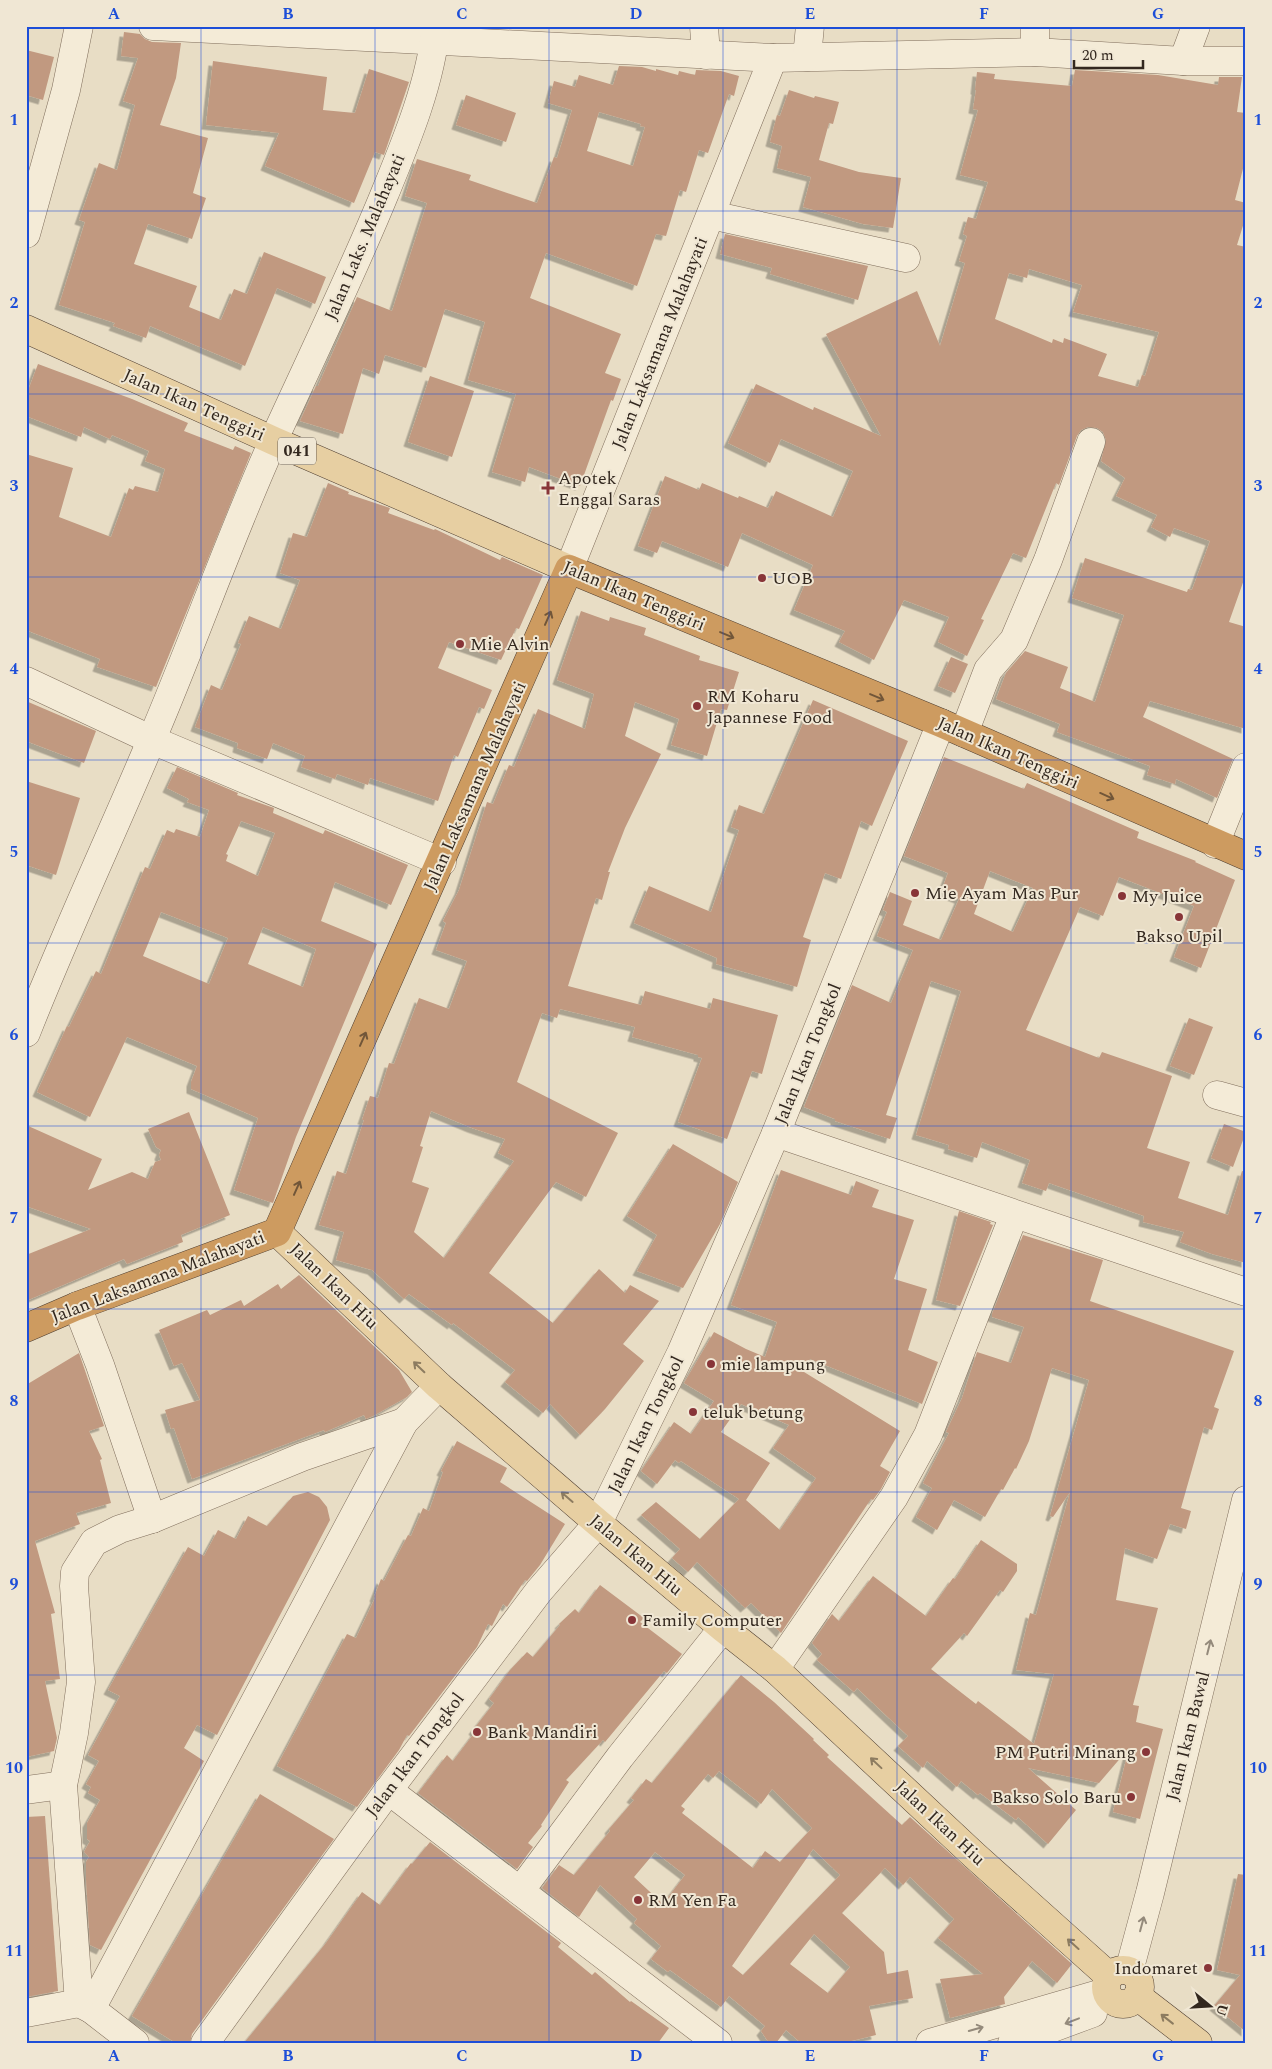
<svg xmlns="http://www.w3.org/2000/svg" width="1272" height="2069" viewBox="0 0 1272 2069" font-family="Spectral,serif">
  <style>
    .building { fill: #c19980; fill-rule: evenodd; filter: url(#shadow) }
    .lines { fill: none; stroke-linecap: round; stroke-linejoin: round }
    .minor-casing { stroke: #816f5d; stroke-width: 29 }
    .major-casing { stroke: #4f3e31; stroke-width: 29 }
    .highway-casing { stroke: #4f3e31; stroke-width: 29 }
    .minor { stroke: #f4ebd7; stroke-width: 28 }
    .major { stroke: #e7cfa2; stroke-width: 28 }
    .highway { stroke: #cd9b60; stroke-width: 28 }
    .oneway { stroke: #715639 }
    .oneway2 { stroke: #8d7c60 }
    .oneway3 { stroke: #948a7b }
    .grid { fill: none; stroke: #1d4ed8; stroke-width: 1; stroke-opacity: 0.55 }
    .poi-dot { fill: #883538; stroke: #f0e7d4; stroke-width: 2 }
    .labels { text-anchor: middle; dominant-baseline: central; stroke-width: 4; stroke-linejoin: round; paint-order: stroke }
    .shield { fill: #f0e7d4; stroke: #6c6155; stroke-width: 1 }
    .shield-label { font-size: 16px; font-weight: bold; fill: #33281f }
    .street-label { font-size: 18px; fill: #33281f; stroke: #f0e7d4 }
    .poi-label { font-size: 18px; fill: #33281f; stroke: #f0e7d4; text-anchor: start }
    .neatline { fill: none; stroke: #1d4ed8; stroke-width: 2 }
    .grid-label { font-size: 16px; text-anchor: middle; font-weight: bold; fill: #1d4ed8 }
  </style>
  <defs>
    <filter id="shadow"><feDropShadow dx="-4.5" dy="4.5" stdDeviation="0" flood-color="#0004"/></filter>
  </defs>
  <rect width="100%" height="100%" fill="#e8ddc5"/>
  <g class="building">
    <path d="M124,32L140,34L145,39L152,42L181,43L176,78L160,125L208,138L193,193L206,198L192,239L148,224L134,264L197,286L189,307L221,320L234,289L247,294L264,252L326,277L315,304L277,288L245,366L150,326L146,338L113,326L115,323L59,305L85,222L79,220L99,163L117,170L135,105L123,101L138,58L121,56Z"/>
    <path d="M26,50L54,57L43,100L26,95Z"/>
    <path d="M213,61L327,77L323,110L355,113L369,69L409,82L384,155L375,152L354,203L265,166L279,133L206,125Z"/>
    <path d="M619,66L642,67L656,71V69L678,75L679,71L695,75L696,70L721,71L739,76L734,96L729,94L708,153L699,150L686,192L680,190L666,236L656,234L637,286L546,253L530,298L621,334L605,373L621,379L613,401L611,400L580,486L529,467L525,482L492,472L516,394L468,380L485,322L445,309L426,368L385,355L379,374L363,368L343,434L300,421L316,386H318L357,297L392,311L427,203L405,196L417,159L471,175L469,180L537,203L554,157L557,158L572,110L548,103L554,81L575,87L579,75L613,85ZM599,112L641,124L640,126L645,127L633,166L587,151Z"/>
    <path d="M1075,70L1158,75L1218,85L1219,77H1242L1237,112L1246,113V157L1235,200L1246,203V216L1237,245L1246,247V574L1229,622L1246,627V729L1150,701L1143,717L1233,759L1217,798L1176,779L1175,784L1147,775L1150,766L1057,732L1060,724L996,699L1006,673L1025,651L1068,667L1060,688L1095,702L1124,615L1072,598L1085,558L1187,592L1188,589L1192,590L1210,541L1174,528L1170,537L1151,527L1157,515L1116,496L1125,478L1101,461L1106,440L1103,432L1097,428L1088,427L1081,430L1077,436L1059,485L1056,483L1026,558L1013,553L981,619L984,620L967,656L938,642L949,617L904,600L874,660L839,642L845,631L794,610L813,565L742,533L728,567L662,541L657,553L638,546L665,476L699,490L702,483L738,498L739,496L768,508L776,491L833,517L853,471L781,439L770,463L728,443L756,384L813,410L814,407L881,436L826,334L917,291L940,346L965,263L959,261L967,236L963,234L968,217L976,219L988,182L960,175L978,110L973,109L976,90H975L977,72L995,74L994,79L1072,86ZM1029,269L1082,285L1073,312L1159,332L1145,376L1142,375L1138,387L1098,376L1107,354L1064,338L1063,343L1053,339L1052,343L995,319L1009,273L1027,278Z"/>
    <path d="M789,90L814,98L815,96L839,102L833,124L829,123L819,160L859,172L901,178L893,228L863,224L803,207L811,177L777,168L782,146L770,142L777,115L780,116Z"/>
    <path d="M466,95L516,113L506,142L456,125Z"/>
    <path d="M725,234L868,266L858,300L770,274L772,268L720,254Z"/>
    <path d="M38,364L132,399L188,423L184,431L233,450L235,446L251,453L156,687L97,667L100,659L26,630V454L73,468L59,517L111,537L129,488L133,490L135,486L158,492L165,469L145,461L149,451L112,435L110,439L84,427L81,437L26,416V396Z"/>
    <path d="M430,376L474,391L452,457L408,442Z"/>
    <path d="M328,483L349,492L348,494L390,508L388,513L434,530L435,529L500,560L502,557L543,575L519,629L516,628L501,660L449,642L438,668L492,690L484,709L479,707L458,757L454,755L438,801L370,778L368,785L337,774L335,779L301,767L305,756L273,743L267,759L237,748L238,743L195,727L211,685L222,690L241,644L238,643L249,616L281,629L300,580L280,573L293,533L307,537Z"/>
    <path d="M581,611L609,621L610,617L646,628L644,635L700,656L699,660L739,672L727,710L721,709L707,756L671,745L679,719L635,702L625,736L661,754L625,828L608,872H610L602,900L596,898L568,986L641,1005L645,991L710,1009L713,998L778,1015L762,1074L752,1071L727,1139L678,1122L702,1058L698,1057V1055L632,1037L635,1027L560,1009L557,1018L542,1013L517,1082L618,1133L586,1197L556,1182L489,1273L553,1323L599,1269L625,1293L630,1285L659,1301L623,1344L644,1361L605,1409L580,1435L550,1404L543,1413L505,1382L515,1370L453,1323L452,1325L409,1294L404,1299L372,1270L336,1260L344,1232L319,1225L337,1171L346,1174L364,1120H362L370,1096L378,1098L389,1063L394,1064L419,998L449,1009L467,961L436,950L446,923L443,921L459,890L487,802L493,804L509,765L514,767L538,709L585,729L594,694L557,680ZM431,1111L472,1128L505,1139L498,1153L514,1161L444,1258L414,1232L429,1188L412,1182L423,1147L420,1146Z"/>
    <path d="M951,657L968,664L955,693L938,686Z"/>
    <path d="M813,700L908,741L872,826L861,821L841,879L825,873L803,937L811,940L797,987L716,964L717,958L634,923L649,886L711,912L739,830L731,827L739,805L764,814Z"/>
    <path d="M26,701L96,731L84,763L26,741Z"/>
    <path d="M944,757L1024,789L1027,783L1139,832L1137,838L1196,861L1195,862L1235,880L1201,968L1174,957L1194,906L1119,877L1103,916L1080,907L1026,1030L1099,1058L1102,1052L1172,1076L1147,1148L1190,1162L1178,1198L1228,1215L1242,1171L1246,1172V1263L1212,1254L1180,1242L1184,1232L1143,1222L1144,1216L1049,1183L1046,1191L1022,1183L1030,1160L982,1142L977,1158L948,1149L949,1145L916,1135L961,991L931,981L886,1115L897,1118L890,1139L835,1121V1119L804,1107L852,985L891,1003L913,950L877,936L887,912L883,910L890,892L912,901L903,925L941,940L959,899L941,892L948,873L904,856ZM990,871L1033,888L1013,932L974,914Z"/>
    <path d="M177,767L238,793L237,795L274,808L273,813L323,834L325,830L408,865L391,905L335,882L321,921L377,944L296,1137L273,1203L234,1190L258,1118L191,1089V1082L197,1066L127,1037L90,1117L37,1092L67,1026L69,1027L96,971L101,974L145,867L150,869L167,830L174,833L176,829L200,837L209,810L187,802L189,799L167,788ZM241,821L275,833L258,876L226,861L228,855L226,854ZM161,912L228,938L209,984L143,956ZM263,927L316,949L303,987L248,964Z"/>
    <path d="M26,781L80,798L56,875L26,865Z"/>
    <path d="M1189,1018L1213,1027L1194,1075L1170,1066Z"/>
    <path d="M189,1112L230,1215L181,1235L183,1242L127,1264L124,1259L26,1301V1255L91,1229L26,1206V1125L102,1159L88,1190L132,1172L148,1179L155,1162L161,1160L159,1155L161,1150L156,1147L148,1129Z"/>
    <path d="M1224,1124L1246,1132L1233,1167L1211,1158Z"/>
    <path d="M673,1144L738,1182L720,1224L683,1288L637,1271L657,1235L627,1216Z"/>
    <path d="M781,1170L851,1195L856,1181L879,1190L872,1207L914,1220L894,1279L927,1289L908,1350L938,1362L922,1404L810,1359L804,1372L900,1431L880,1466L890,1472L881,1489L873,1500L871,1499L781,1633L751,1603L745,1608L697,1562L688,1572L672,1558L680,1549L641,1515L656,1502L700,1539L739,1499L681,1461L679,1463L675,1460L657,1484L641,1471L674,1422L691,1434L714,1401L684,1383L714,1332L746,1349L765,1357L777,1322L731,1305ZM741,1404L789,1425L773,1448L816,1478L780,1530L746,1500L770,1463L721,1432Z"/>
    <path d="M959,1211L991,1222L990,1224L993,1225L960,1306L936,1300Z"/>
    <path d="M1023,1235L1103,1260L1090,1301L1234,1351L1214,1407L1219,1409L1212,1430L1204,1427L1181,1508L1191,1511L1186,1529L1170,1524L1157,1559L1125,1548L1116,1600L1158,1608L1133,1705L1139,1706L1136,1722L1163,1729L1140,1819L1113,1812L1129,1748L1099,1783L1028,1768L1076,1810L1048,1844L1018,1817L1016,1820L980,1793L978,1795L961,1781L957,1787L927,1761L923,1768L898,1746L908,1736L857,1688L854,1692L817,1660L822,1654L812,1643L832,1614L839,1621L873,1576L926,1616L953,1578L955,1579L981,1540L1017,1564V1571L1003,1592L1000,1590L967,1636L964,1633L931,1669L976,1704L978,1701L1034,1744L1054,1674L1016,1670L1030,1613L1036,1615L1070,1492L1053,1517L1050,1516L1089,1380L1052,1368L1029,1441L1016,1469L1015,1468L1003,1490L1001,1489L985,1517L954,1500L937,1530L916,1517L932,1488L923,1483L949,1433L946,1432L962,1398L977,1352L1011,1363L1024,1327L992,1317V1314Z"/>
    <path d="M299,1275L399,1370L412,1392L407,1397L373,1416L366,1419L364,1415L325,1432L324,1430L192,1479L174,1428L171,1429L165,1410L200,1400L182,1363L174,1366L159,1330L207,1310L210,1315L241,1300L244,1306L278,1284L281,1289Z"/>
    <path d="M79,1353L104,1426L89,1431L102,1459L100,1460L111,1503L76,1513L80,1524L35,1541L55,1613L51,1614L60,1679L45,1681L57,1738L54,1751L26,1757V1385Z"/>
    <path d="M457,1441L507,1468L500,1482L565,1524L540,1565L527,1581L525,1580L507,1607L503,1604L492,1626L488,1624L477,1647L409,1736L407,1735L399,1750L357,1807L277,1766L347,1634L356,1638L375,1598L374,1597L381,1579L384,1581L408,1535L411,1536L423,1508L429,1511L443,1472L441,1471Z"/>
    <path d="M308,1492L319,1497L327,1507L330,1520L217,1735L197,1725L184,1748L204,1761L101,1950L90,1945L86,1879V1862L89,1857L84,1852L90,1841L87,1839V1823L100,1800L88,1793L91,1787L86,1784L99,1761L88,1755L120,1696L108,1690L188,1547L204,1556L218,1530L236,1539L248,1516L267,1526L293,1496Z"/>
    <path d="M600,1585L644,1618L640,1622L682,1654L667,1673L664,1671L605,1742L603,1740L566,1780L569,1782L541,1825L542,1826L528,1843L533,1847L517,1869L418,1793L447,1755L453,1761L475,1732L473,1730L494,1703L489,1699L510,1670L527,1652L533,1657L560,1625L559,1624L575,1609L579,1613Z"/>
    <path d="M741,1675L774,1702L814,1739L813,1740L829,1755L827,1757L902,1825L910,1817L1072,1964L1057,1983L1032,1961L1004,1997L1005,2004L950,2018L940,1979L983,1974L938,1938L954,1919L910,1877L903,1885L885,1868L842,1913L884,1952L887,1974L908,1970L913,1998L869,2006L876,2035L843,2043H801L786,2030L776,2043H769L761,2031L765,2026L729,1996L721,2007L670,1970L668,1972L651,1959L661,1946L634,1923L637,1919L600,1885L579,1917L542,1888L559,1865L574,1875L610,1831L609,1829L634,1800L631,1798L646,1779L652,1783ZM719,1771L761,1804L772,1789L812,1828L780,1862L765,1851L753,1868L682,1813L685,1809L681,1806L708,1774L713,1778ZM813,1849L840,1875L743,1975L732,1966ZM655,1852L685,1875L663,1904L634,1877ZM814,1934L850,1967L828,1993L790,1964Z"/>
    <path d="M260,1794L334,1839L192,2034L190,2043H176L132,2016Z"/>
    <path d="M45,1816L58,1991L26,1997V1817Z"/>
    <path d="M430,1842L561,1943L558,1947L592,1975L595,1972L630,2002L631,2001L669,2028L658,2043H244L326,1943L362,1892L380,1905L411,1863L412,1864Z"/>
    <path d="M1238,1874L1246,1875V2032L1214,2006L1240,1975L1217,1970Z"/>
  </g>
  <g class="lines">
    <g class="minor-casing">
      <g id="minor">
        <path d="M153,26L773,58L1035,52L1183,61H1246"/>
        <path d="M704,26L706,55"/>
        <path d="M1035,52V26"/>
        <path d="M807,57L810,26"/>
        <path d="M1183,61L1196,26"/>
        <path d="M711,215L906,258"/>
        <path d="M26,234L66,90L79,26"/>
        <path d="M569,569L773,58"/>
        <path d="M26,681L152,740L442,862"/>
        <path d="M964,733L988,670L1014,640L1048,560L1091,442"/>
        <path d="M1215,844L1246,767"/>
        <path d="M26,1033C65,934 110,838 151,741C194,641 230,536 275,437C312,356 351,276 385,193C406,142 431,82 436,26"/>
        <path d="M1217,1095L1246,1103"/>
        <path d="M776,1133L1246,1292"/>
        <path d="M77,1306L100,1365L152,1519"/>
        <path d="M775,1669L894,1497L928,1435L1014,1215"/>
        <path d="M26,1790L63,1785"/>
        <path d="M388,1790L718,2043"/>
        <path d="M520,1891L620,1757L723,1628"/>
        <path d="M1129,1971L1150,1893L1246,1500"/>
        <path d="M79,2003L63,1785L74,1733L81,1682L74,1586L75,1572L94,1542L120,1529L152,1519L302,1457L404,1422"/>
        <path d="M79,2003L91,2009L135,2043"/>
        <path d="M91,2009L404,1422L439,1386"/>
        <path d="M26,2013L79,2003"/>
        <path d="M205,2043L393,1784L539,1591L598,1523L681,1353L776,1133L941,723"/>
        <path d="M930,2043L1106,1992"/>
        <path d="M1012,2043L1093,2013"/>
      </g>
    </g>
    <g class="major-casing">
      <g id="major">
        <path d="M26,329L274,441L569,569"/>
        <path d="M277,1232L439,1386L598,1523L723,1628L775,1669L974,1855L1109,1976"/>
        <circle cx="1123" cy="1987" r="17"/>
        <path d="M1137,1996L1198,2043"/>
      </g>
    </g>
    <g class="highway-casing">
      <path id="highway" d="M26,1328L77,1306L277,1232L569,569L941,723L1246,856"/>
    </g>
    <use href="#minor" class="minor"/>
    <use href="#major" class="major"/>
    <use href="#highway" class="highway"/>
  </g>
  <defs><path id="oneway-shaft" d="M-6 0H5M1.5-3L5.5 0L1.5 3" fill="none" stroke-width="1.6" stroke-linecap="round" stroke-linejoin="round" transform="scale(1.25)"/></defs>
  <g class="oneway">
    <use href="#oneway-shaft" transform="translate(548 618) rotate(-66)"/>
    <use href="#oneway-shaft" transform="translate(727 635) rotate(23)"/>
    <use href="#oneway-shaft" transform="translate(877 697) rotate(23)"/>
    <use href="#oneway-shaft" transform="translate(1107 796) rotate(24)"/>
    <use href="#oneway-shaft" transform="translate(363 1039) rotate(-66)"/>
    <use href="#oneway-shaft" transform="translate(297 1188) rotate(-66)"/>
  </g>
  <g class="oneway2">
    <use href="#oneway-shaft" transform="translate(419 1367) rotate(-136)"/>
    <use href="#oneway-shaft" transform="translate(567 1497) rotate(-139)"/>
    <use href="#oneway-shaft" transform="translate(876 1763) rotate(-137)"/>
    <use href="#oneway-shaft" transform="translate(1073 1944) rotate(-138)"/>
    <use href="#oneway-shaft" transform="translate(1167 2019) rotate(-142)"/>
  </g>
  <g class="oneway3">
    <use href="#oneway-shaft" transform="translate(1209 1647) rotate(-76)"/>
    <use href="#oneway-shaft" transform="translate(1142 1924) rotate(-75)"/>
    <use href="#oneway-shaft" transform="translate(1072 2021) rotate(159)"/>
    <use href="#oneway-shaft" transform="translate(976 2029) rotate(-16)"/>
  </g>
  <path class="grid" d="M201,26V2043M375,26V2043M549,26V2043M723,26V2043M897,26V2043M1071,26V2043M26,211H1246M26,394H1246M26,577H1246M26,760H1246M26,943H1246M26,1126H1246M26,1309H1246M26,1492H1246M26,1675H1246M26,1858H1246"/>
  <g class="poi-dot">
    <path d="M545.5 480.5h5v5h5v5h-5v5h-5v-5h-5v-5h5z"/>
    <circle cx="762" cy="578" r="5"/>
    <circle cx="460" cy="644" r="5"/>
    <circle cx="697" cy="706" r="5"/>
    <circle cx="915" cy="893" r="5"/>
    <circle cx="1122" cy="896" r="5"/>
    <circle cx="1179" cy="917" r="5"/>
    <circle cx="711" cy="1364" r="5"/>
    <circle cx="693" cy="1412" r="5"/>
    <circle cx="632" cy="1620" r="5"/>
    <circle cx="477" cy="1732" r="5"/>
    <circle cx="1146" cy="1752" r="5"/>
    <circle cx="1131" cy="1797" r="5"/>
    <circle cx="638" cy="1900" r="5"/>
    <circle cx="1208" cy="1968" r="5"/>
  </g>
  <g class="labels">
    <rect class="shield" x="278" y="437.5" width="38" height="27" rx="4"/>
    <g class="shield-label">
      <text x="297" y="451">041</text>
    </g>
    <g class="street-label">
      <text transform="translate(365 237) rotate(-67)">Jalan Laks. Malahayati</text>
      <text transform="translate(660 343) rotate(-68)">Jalan Laksamana Malahayati</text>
      <text transform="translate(194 405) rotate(24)">Jalan Ikan Tenggiri</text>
      <text transform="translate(634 596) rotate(23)">Jalan Ikan Tenggiri</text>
      <text transform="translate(1008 753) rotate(24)">Jalan Ikan Tenggiri</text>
      <text transform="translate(475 786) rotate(-66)">Jalan Laksamana Malahayati</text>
      <text transform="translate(808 1054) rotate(-68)">Jalan Ikan Tongkol</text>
      <text transform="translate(158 1277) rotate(-21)">Jalan Laksamana Malahayati</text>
      <text transform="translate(334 1286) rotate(44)">Jalan Ikan Hiu</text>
      <text transform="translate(646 1425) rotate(-64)">Jalan Ikan Tongkol</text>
      <text transform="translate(636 1555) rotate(40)">Jalan Ikan Hiu</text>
      <text transform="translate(1188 1736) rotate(-76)">Jalan Ikan Bawal</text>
      <text transform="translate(415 1755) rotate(-53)">Jalan Ikan Tongkol</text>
      <text transform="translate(940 1823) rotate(43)">Jalan Ikan Hiu</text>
    </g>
    <g class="poi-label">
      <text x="558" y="478">Apotek<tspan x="558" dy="21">Enggal Saras</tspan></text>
      <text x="772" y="578">UOB</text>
      <text x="470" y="644">Mie Alvin</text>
      <text x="707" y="696">RM Koharu<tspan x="707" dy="21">Japannese Food</tspan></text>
      <text x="925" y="893">Mie Ayam Mas Pur</text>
      <text x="1132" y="896">My Juice</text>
      <text x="1179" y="936" text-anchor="middle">Bakso Upil</text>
      <text x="721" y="1364">mie lampung</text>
      <text x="703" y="1412">teluk betung</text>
      <text x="642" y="1620">Family Computer</text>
      <text x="487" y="1732">Bank Mandiri</text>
      <text x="1136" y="1752" text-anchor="end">PM Putri Minang</text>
      <text x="1121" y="1797" text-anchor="end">Bakso Solo Baru</text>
      <text x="648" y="1900">RM Yen Fa</text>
      <text x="1198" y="1968" text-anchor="end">Indomaret</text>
    </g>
  </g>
  <rect width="1272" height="2069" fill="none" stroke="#f0e7d4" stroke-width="55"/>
  <g transform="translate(1210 2006) rotate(108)" stroke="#f0e7d4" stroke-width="4" paint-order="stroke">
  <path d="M0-4L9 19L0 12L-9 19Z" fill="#33281f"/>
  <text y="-8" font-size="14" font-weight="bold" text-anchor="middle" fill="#33281f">U</text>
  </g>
  <path d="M1074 60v8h69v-8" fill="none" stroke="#33281f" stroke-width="2.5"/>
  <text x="1082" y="60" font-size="15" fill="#33281f" stroke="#f0e7d4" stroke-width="4" paint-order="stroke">20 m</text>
  <rect x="28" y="28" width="1216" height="2014" class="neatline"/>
  <g class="grid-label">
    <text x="114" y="19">A</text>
    <text x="288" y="19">B</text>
    <text x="462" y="19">C</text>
    <text x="636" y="19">D</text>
    <text x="810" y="19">E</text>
    <text x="984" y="19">F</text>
    <text x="1158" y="19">G</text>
    <text x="14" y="125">1</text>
    <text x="1258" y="125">1</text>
    <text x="14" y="308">2</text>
    <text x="1258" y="308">2</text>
    <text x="14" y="491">3</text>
    <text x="1258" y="491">3</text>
    <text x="14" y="674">4</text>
    <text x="1258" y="674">4</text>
    <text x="14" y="857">5</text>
    <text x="1258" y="857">5</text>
    <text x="14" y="1040">6</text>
    <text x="1258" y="1040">6</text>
    <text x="14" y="1223">7</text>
    <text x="1258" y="1223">7</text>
    <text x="14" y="1406">8</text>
    <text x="1258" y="1406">8</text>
    <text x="14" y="1589">9</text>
    <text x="1258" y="1589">9</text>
    <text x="14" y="1773">10</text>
    <text x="1258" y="1773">10</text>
    <text x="14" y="1956">11</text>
    <text x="1258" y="1956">11</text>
    <text x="114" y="2061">A</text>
    <text x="288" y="2061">B</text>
    <text x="462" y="2061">C</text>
    <text x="636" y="2061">D</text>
    <text x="810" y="2061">E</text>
    <text x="984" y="2061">F</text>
    <text x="1158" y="2061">G</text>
  </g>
</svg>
